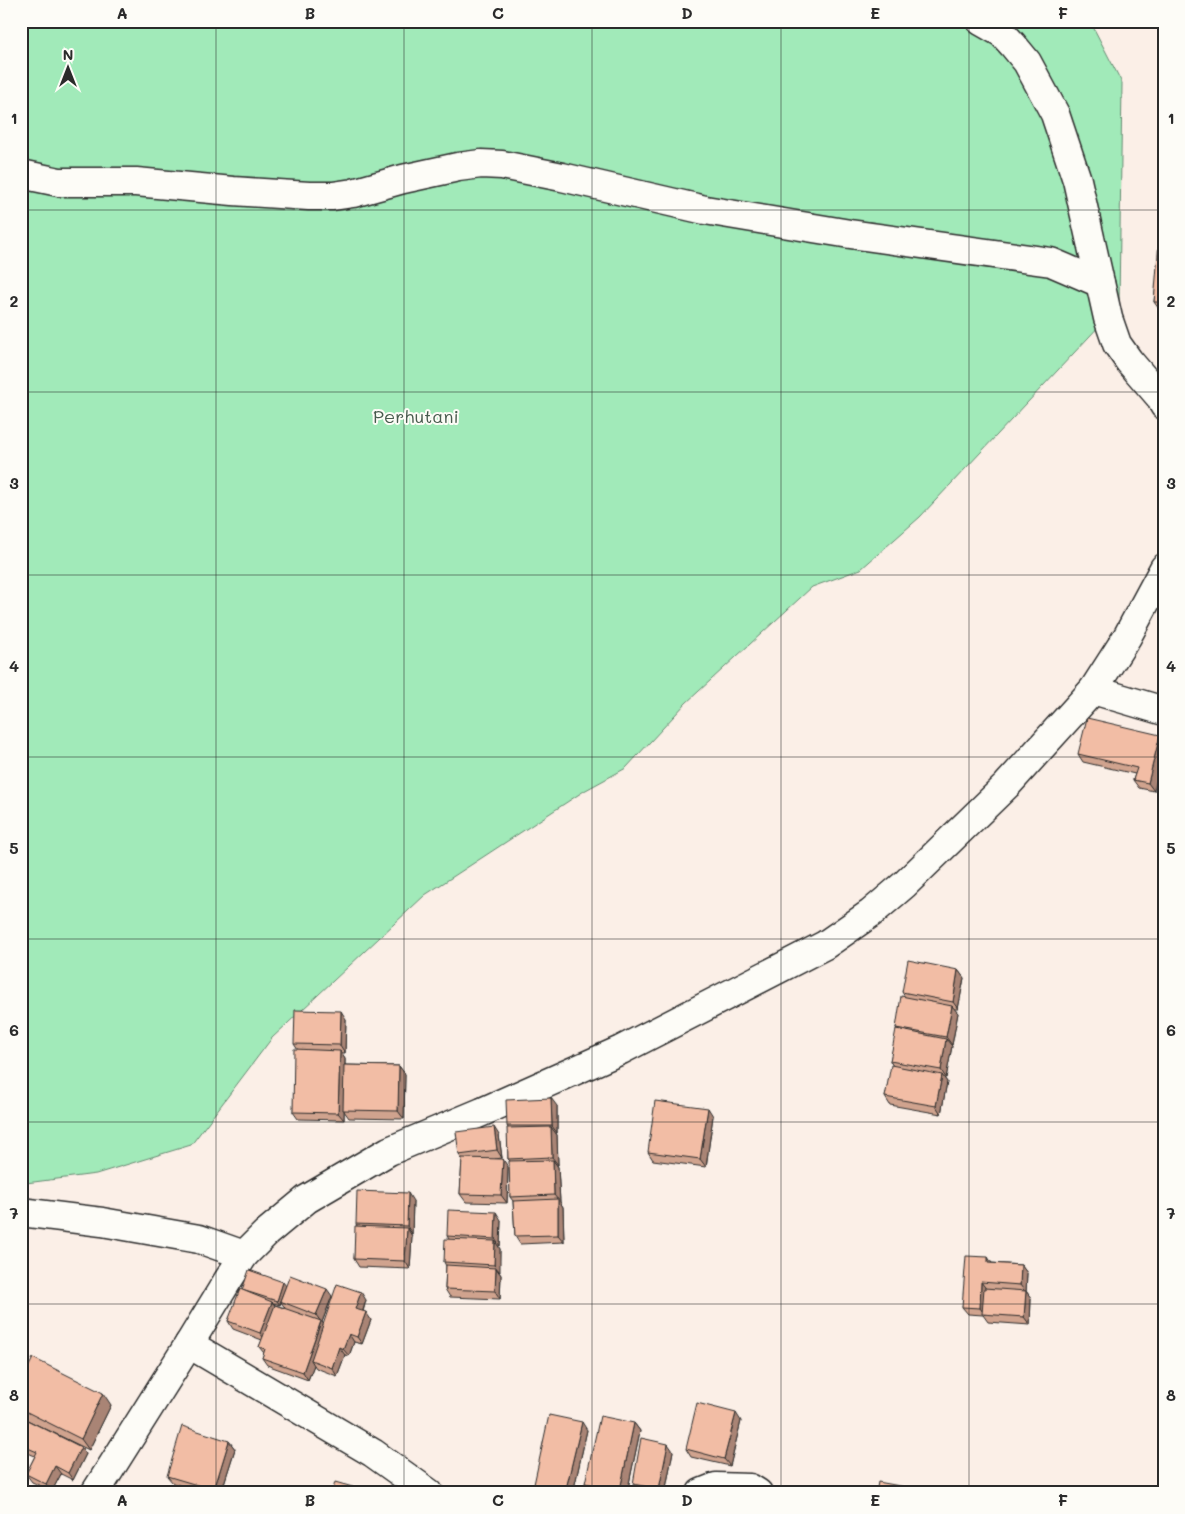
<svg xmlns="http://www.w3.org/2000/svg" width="1185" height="1514" viewBox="0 0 1185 1514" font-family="Mali,sans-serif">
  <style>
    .green { fill: #a1eab9; stroke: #668a72 }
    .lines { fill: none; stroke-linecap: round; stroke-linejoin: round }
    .minor-casing { stroke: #2b2b2b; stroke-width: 31 }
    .minor { stroke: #fdfcf7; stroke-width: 28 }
    .wall { fill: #d0a38e; stroke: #2b2b2b; fill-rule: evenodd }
    .shaded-wall { fill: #a98474; stroke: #2b2b2b }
    .building { fill: #f2bda5; stroke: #2b2b2b }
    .grid { fill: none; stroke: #2b2b2b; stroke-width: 1; stroke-opacity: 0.55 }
    .labels { text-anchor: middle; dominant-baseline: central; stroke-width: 4; stroke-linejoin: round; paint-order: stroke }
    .park-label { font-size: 18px; fill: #485b4e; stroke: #fdfcf7 }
    .neatline { fill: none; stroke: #2b2b2b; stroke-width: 2 }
    .grid-label { font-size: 16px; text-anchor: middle; font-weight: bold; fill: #2b2b2b }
  </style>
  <rect width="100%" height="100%" fill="#fbefe7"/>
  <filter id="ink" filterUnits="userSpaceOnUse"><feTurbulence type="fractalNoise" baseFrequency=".02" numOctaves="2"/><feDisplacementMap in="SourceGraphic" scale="10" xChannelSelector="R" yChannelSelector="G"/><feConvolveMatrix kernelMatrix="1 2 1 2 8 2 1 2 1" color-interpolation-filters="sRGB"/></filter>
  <g filter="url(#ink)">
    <path class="green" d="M21,21H1090L1122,83L1119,305L920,517L861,569L812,587L686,703L626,768L584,791L425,895L272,1038L191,1145L96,1174L26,1183L21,1196Z"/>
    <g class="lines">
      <g class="minor-casing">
        <g id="minor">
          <path d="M981,21L1002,33L1013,45L1027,62L1055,114L1077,180L1108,318L1117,344L1129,361L1160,397L1164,405"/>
          <path d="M21,174L59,182H136L233,191L309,196H333L353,193L403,179L458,167L481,164L502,165L562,177L705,210L850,234L1051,262L1100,283"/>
          <path d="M1093,690L1164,711"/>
          <path d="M21,1212L102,1222L199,1239L244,1255"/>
          <path d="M189,1344L373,1453L429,1493"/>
          <path d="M95,1493L189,1344L228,1280L244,1255L266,1233L307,1199L389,1151L482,1112L621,1050L825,945L871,913L905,884L1007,785L1093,690L1127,637L1164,568"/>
          <path d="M701,1493L716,1487L750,1488L758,1493"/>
        </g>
      </g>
      <use href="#minor" class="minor"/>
    </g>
    <g class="wall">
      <path d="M1164,217V316L1154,302Z"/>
      <path d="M1160,735L1154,791L1139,788L1133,780L1135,774L1083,762L1078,754Z"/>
      <path d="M958,970L964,978L958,1009H954L958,1013L952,1045H951L952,1046L946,1078H944L947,1082L941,1114L890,1105L885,1097L893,1066L890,1061L897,1030L896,1028L905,997L902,992Z"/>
      <path d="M346,1019L345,1053H341L345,1059V1065L399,1066L405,1074L404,1119L349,1118L344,1111V1120L298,1119L293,1112L298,1050L294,1044Z"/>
      <path d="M557,1106V1133H556L557,1135L558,1165H557L558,1167L560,1202L563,1207L564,1242L520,1244L515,1236L513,1201L510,1197V1161L508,1159V1128L507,1126Z"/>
      <path d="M713,1116L706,1167L653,1160L648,1152Z"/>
      <path d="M499,1135L502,1158L495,1159L508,1167L507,1203L466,1202L460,1194L462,1159L459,1155Z"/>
      <path d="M413,1201L412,1234H410L412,1236L410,1269L359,1267L354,1259L357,1226L356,1224Z"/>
      <path d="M501,1220L500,1246H498L500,1249L499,1272L501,1275L500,1299L450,1297L445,1289L446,1266L444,1262L449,1239L447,1236Z"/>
      <path d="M992,1263L1021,1265L1027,1273L1026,1291L1031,1298L1030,1325L988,1322L983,1315L968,1314L962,1307Z"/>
      <path d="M242,1290L332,1296L322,1322L323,1324L366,1300L363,1312L371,1320L362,1344L354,1342L349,1356L345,1355L337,1376L316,1368L314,1365L308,1380L267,1365L262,1358L264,1353L259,1347L262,1340L233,1329L228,1321ZM281,1302L285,1308L275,1305L273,1303L280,1305Z"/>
      <path d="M21,1382L111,1405L89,1450L21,1417Z"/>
      <path d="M21,1417L81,1447L86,1454L73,1480L61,1474L52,1491L32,1482L26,1474L35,1456L21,1450Z"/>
      <path d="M741,1421L730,1466L691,1457L686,1449Z"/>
      <path d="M634,1423L640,1431L627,1493H599L591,1491L585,1483Z"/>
      <path d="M587,1430L573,1493H535L533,1489Z"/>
      <path d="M229,1441L235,1449L221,1493H203L173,1483L167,1476Z"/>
      <path d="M673,1451L665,1493H645L638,1491L633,1484Z"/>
    </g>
    <g class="shaded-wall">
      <path d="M1160,735L1164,741V749L1154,791L1148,783Z"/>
      <path d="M958,970L964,978L958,1009L953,1002Z"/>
      <path d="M952,1006L958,1013L952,1045L946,1037Z"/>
      <path d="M341,1011L346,1019L345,1053L340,1045Z"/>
      <path d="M946,1039L952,1046L946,1078L941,1070Z"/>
      <path d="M340,1051L345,1059L344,1120L338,1113Z"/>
      <path d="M399,1066L405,1074L404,1119L398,1111Z"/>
      <path d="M942,1075L947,1082L941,1114L936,1106Z"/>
      <path d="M551,1098L557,1106V1133L552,1126Z"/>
      <path d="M708,1108L713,1116L706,1167L700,1159Z"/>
      <path d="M494,1127L499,1135L502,1158L497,1150Z"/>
      <path d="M551,1127L557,1135L558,1165L552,1157Z"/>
      <path d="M503,1159L508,1167L507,1203L501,1195Z"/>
      <path d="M553,1160L558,1167L560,1202L563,1207L564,1242L558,1235V1200L554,1195Z"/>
      <path d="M408,1193L413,1201L412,1234L407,1226Z"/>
      <path d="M496,1212L501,1220L500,1246L495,1239Z"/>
      <path d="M407,1228L412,1236L410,1269L405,1261Z"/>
      <path d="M495,1241L500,1249V1272L494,1265Z"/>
      <path d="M988,1257L993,1265L988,1263Z"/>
      <path d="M1021,1265L1027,1273L1026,1293L1020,1285Z"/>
      <path d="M496,1268L501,1275L500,1299L495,1291Z"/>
      <path d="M283,1282L286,1286L280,1301L281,1302L280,1305L277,1301Z"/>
      <path d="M981,1282L987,1290L985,1315L980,1308Z"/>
      <path d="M327,1289L332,1296L322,1322L327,1329L311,1360L314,1365L308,1380L303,1372L321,1322L316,1315Z"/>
      <path d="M1026,1291L1031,1298L1030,1325L1024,1317Z"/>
      <path d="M361,1292L366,1300L361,1317L355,1309Z"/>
      <path d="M272,1302L278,1309L266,1341L260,1333Z"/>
      <path d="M366,1312L371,1320L362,1344L357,1337Z"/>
      <path d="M349,1334L354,1342L349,1356L343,1349Z"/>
      <path d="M339,1347L345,1355L337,1376L332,1368Z"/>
      <path d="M103,1393L111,1405L89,1450L81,1439Z"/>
      <path d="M736,1413L741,1421L730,1466L724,1459Z"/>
      <path d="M582,1422L587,1430L573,1493H565Z"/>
      <path d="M634,1423L640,1431L627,1493H622L620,1490Z"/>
      <path d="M229,1441L235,1449L221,1493H216L214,1490Z"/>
      <path d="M668,1444L673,1451L665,1493H662L659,1489Z"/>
      <path d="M81,1447L86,1454L73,1480L68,1473Z"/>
      <path d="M55,1466L61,1474L52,1491L46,1484Z"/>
    </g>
    <g class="building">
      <path d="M1161,217H1164V302H1154Z"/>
      <path d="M1087,718L1160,735L1148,783L1133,780L1137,768L1078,754Z"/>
      <path d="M908,960L958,970L953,1002L902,992Z"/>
      <path d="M901,996L952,1006L946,1037L896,1028Z"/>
      <path d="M295,1010L341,1011L340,1045L294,1044Z"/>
      <path d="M896,1029L946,1039L941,1070L890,1061Z"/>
      <path d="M294,1049L340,1051L338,1113L293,1112Z"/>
      <path d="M344,1065L399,1066L398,1111L343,1110Z"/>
      <path d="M891,1065L942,1075L936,1106L885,1097Z"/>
      <path d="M551,1098L552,1126H507L506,1100Z"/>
      <path d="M655,1101L708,1108L700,1159L648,1152Z"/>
      <path d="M494,1127L497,1150L459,1155L456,1132Z"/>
      <path d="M551,1127L552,1157L508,1159L507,1128Z"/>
      <path d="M462,1158L503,1159L501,1195L460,1194Z"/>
      <path d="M553,1160L554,1195L510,1197L509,1161Z"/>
      <path d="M357,1191L408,1193L407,1226L356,1224Z"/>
      <path d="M558,1199V1235L515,1236L513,1201Z"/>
      <path d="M448,1210L496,1212L495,1239L447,1236Z"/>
      <path d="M355,1226L407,1228L405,1261L354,1259Z"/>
      <path d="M445,1239L495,1241L494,1265L444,1262Z"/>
      <path d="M966,1256L988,1257V1263L1021,1265L1020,1285L981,1282L980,1308L962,1307Z"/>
      <path d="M446,1265L496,1268L495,1291L445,1289Z"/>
      <path d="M249,1270L283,1282L277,1301L242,1290Z"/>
      <path d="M290,1275L327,1289L316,1315L280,1301Z"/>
      <path d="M337,1284L361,1292L355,1309L366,1312L357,1337L349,1334L343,1349L339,1347L332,1368L311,1360Z"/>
      <path d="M984,1288L1026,1291L1024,1317L982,1314Z"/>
      <path d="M240,1289L272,1302L260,1333L228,1321Z"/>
      <path d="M275,1305L321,1321L303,1372L262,1358L265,1349L259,1347Z"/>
      <path d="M33,1358L103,1393L81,1439L21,1409V1382Z"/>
      <path d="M697,1403L736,1413L724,1459L686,1449Z"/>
      <path d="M549,1415L582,1422L565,1493H549L533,1489Z"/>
      <path d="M600,1416L634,1423L620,1490L585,1483Z"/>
      <path d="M21,1417L81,1447L68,1473L55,1466L46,1484L26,1474L37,1452L21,1445Z"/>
      <path d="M182,1426L229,1441L214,1490L167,1476Z"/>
      <path d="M641,1438L668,1444L659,1489L633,1484Z"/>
      <path d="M335,1482L374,1493H332Z"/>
      <path d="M878,1482L922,1490V1493H876Z"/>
      <path d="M698,1488L727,1493H697Z"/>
      <path d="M925,1491L934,1493H925Z"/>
    </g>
  </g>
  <path class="grid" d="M216,21V1493M404,21V1493M592,21V1493M781,21V1493M969,21V1493M21,210H1164M21,392H1164M21,575H1164M21,757H1164M21,939H1164M21,1122H1164M21,1304H1164"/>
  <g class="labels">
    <g class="park-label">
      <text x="416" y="416">Perhutani</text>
    </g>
  </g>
  <rect width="1185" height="1514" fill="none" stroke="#fdfcf7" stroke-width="55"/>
  <g transform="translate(68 68)" stroke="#fdfcf7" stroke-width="4" paint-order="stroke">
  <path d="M0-4L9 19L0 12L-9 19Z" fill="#2b2b2b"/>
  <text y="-8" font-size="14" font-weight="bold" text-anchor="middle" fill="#2b2b2b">N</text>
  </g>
  <rect x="28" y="28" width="1130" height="1458" class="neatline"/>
  <g class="grid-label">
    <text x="122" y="19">A</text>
    <text x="310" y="19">B</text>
    <text x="498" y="19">C</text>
    <text x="687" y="19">D</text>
    <text x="875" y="19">E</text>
    <text x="1063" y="19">F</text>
    <text x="14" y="124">1</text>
    <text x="1171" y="124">1</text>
    <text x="14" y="307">2</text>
    <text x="1171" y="307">2</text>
    <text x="14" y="489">3</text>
    <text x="1171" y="489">3</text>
    <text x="14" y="672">4</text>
    <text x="1171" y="672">4</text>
    <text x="14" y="854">5</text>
    <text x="1171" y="854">5</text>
    <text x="14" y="1036">6</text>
    <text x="1171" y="1036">6</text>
    <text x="14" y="1219">7</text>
    <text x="1171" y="1219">7</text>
    <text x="14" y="1401">8</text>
    <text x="1171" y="1401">8</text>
    <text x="122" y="1506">A</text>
    <text x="310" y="1506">B</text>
    <text x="498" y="1506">C</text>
    <text x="687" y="1506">D</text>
    <text x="875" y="1506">E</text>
    <text x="1063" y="1506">F</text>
  </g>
</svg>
